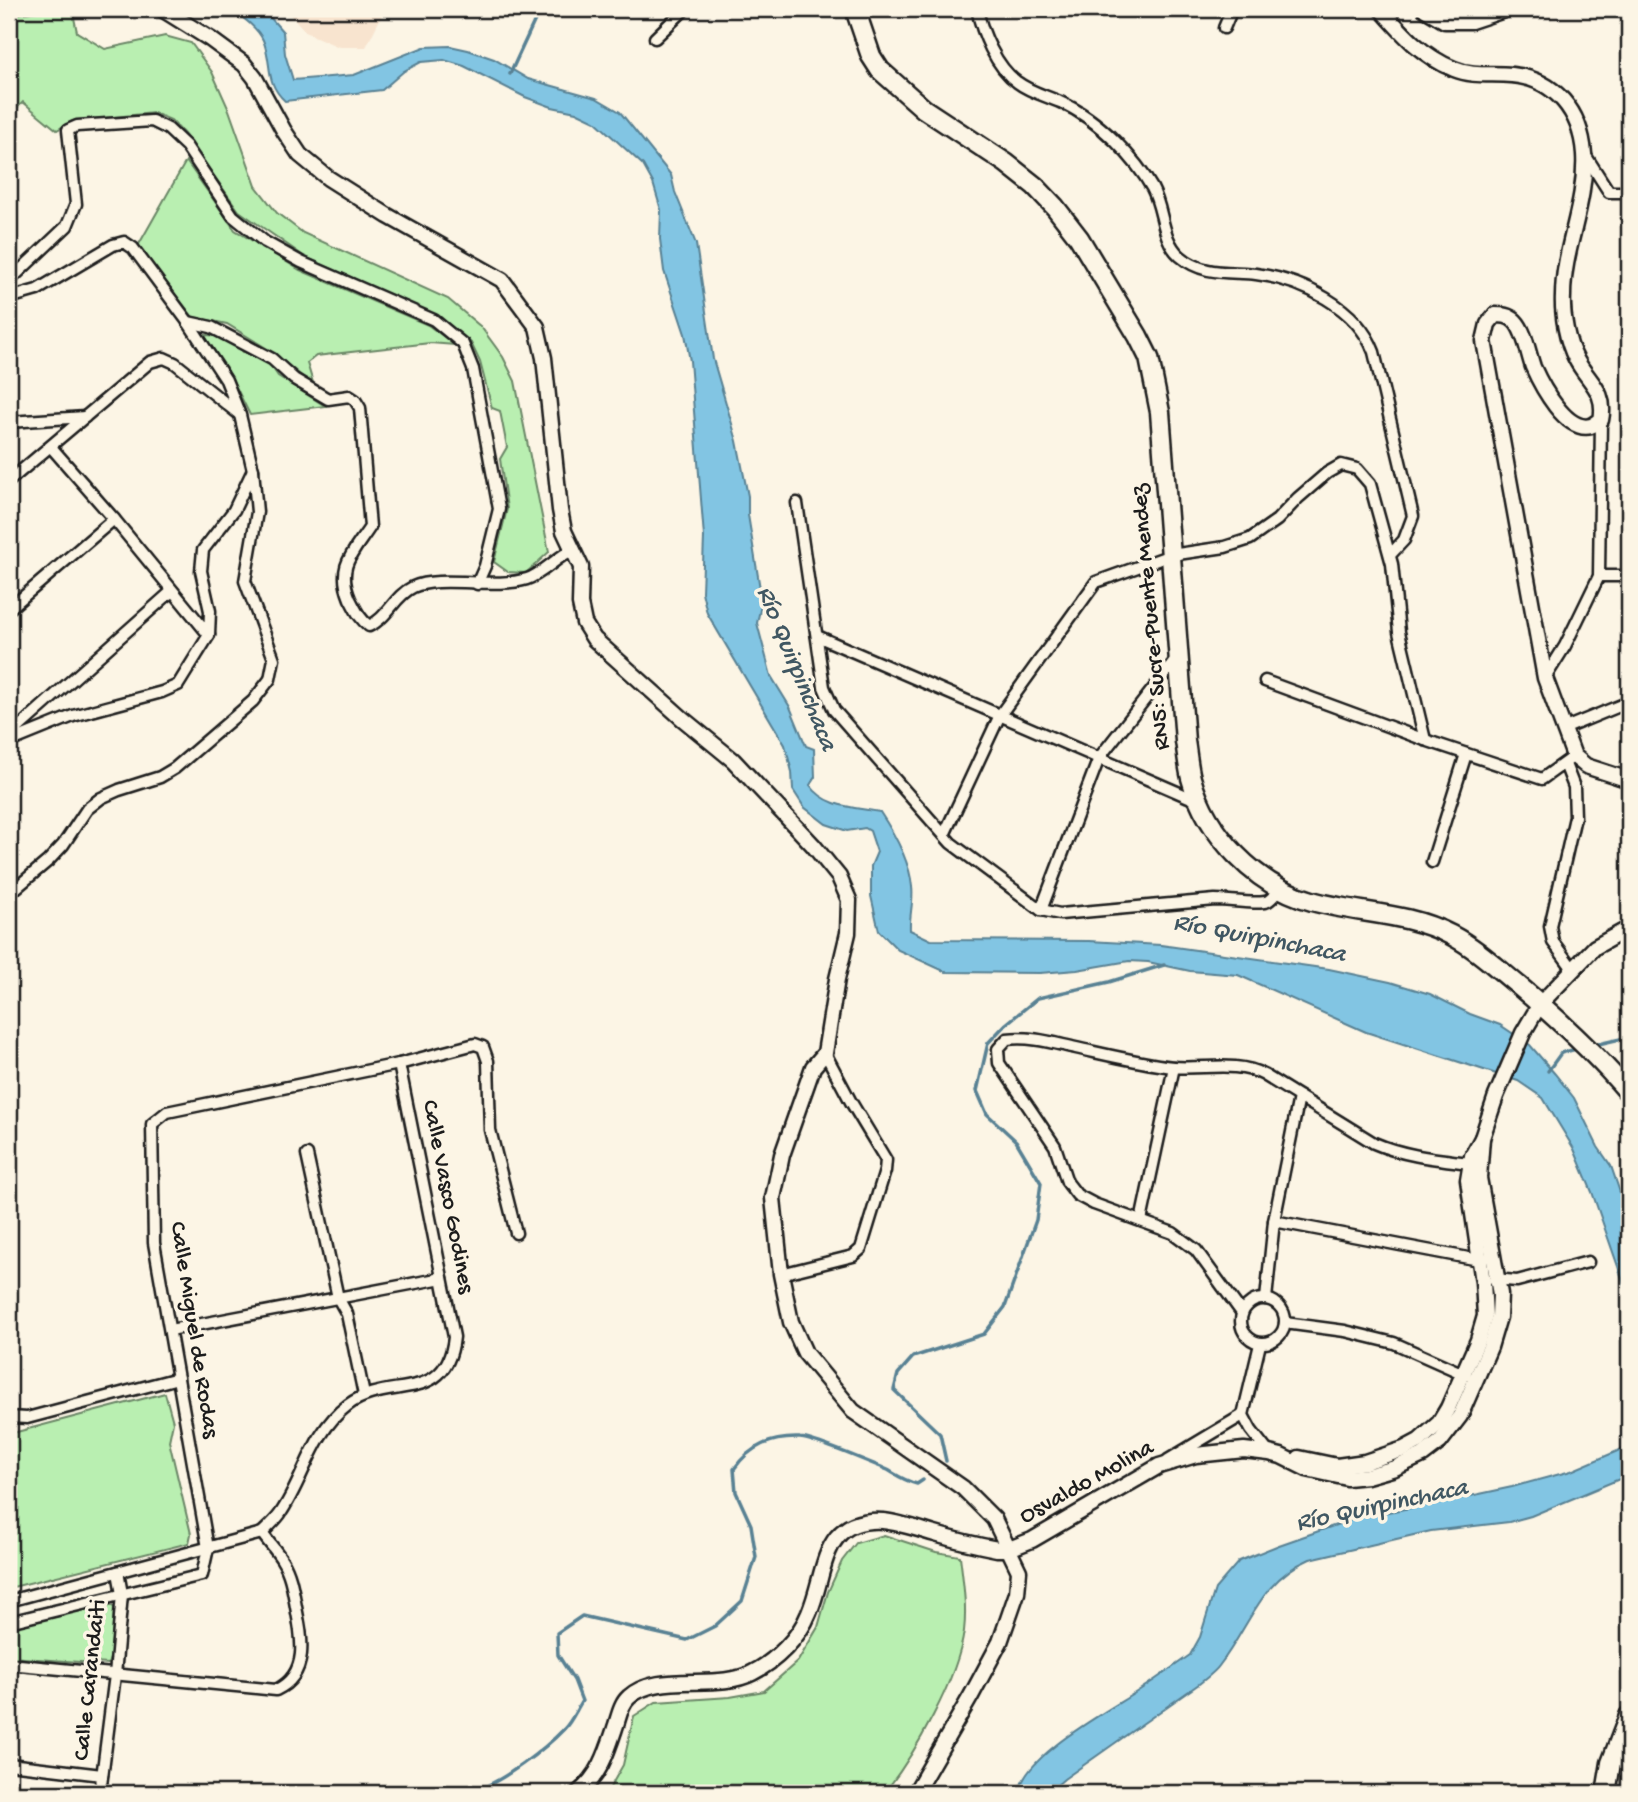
<svg xmlns="http://www.w3.org/2000/svg" width="1638" height="1802" viewBox="0 0 1638 1802" font-family="'Gochi Hand',sans-serif">
  <style>
    .built { fill: #f8e4cf }
    .green { fill: #b9efb1; stroke: #6a8666; stroke-width: 2 }
    .water { fill: #82c5e3; stroke: #598193; stroke-width: 2 }
    .lines { fill: none; stroke-linecap: round; stroke-linejoin: round }
    .stream { stroke: #598193; stroke-width: 3.5 }
    .street-casing { stroke: #1c1c1c; stroke-width: 15 }
    .secondary-casing { stroke: #1c1c1c; stroke-width: 19 }
    .highway-casing { stroke: #1c1c1c; stroke-width: 23 }
    .street { stroke: #fcf5e5; stroke-width: 10 }
    .secondary { stroke: #fcf5e5; stroke-width: 14 }
    .highway { stroke: #fcf5e5; stroke-width: 18 }
    .labels { text-anchor: middle; dominant-baseline: central; stroke-width: 7; stroke-linejoin: round; paint-order: stroke }
    .street-label { font-size: 24px; fill: #1c1c1c; stroke: #fcf5e5 }
    .water-label { font-size: 26px; font-style: italic; fill: #405762; stroke: #fcf5e5 }
  </style>
  <rect width="100%" height="100%" fill="#fcf5e5"/>
  <filter id="ink" filterUnits="userSpaceOnUse"><feTurbulence type="fractalNoise" baseFrequency=".0143" numOctaves="2"/><feDisplacementMap in="SourceGraphic" scale="14" xChannelSelector="R" yChannelSelector="G"/><feConvolveMatrix kernelMatrix="1 2 1 2 8 2 1 2 1" color-interpolation-filters="sRGB"/></filter>
  <g filter="url(#ink)">
    <path class="built" d="M285,9H385L366,47H339L307,33Z"/>
    <g class="green">
      <path d="M39,11L73,13L77,32L105,49L165,36L191,43L212,72L229,110L256,186L277,213L303,233L448,299L481,327L503,357L515,381L549,552L526,573L508,572L494,562L507,509L500,459L507,447L500,411L492,408L480,362L471,343L432,313L305,257L239,211L184,134L171,120L154,113L72,121L57,130L23,102L9,116V15Z"/>
      <path d="M186,161L235,230L300,270L428,325L455,345L430,343L316,356L307,363L314,386L271,351L227,324L193,317L138,246Z"/>
      <path d="M204,335L229,336L243,352L269,363L278,376L325,406L250,415L227,369Z"/>
      <path d="M165,1393L173,1422L169,1441L191,1534L189,1543L9,1588V1434Z"/>
      <path d="M884,1535L936,1552L960,1556C963,1581 967,1606 964,1631C958,1678 914,1756 884,1793H607L623,1765L634,1716L656,1702L730,1697L764,1691L798,1661L818,1627L828,1592L842,1561L856,1543Z"/>
      <path d="M108,1604L114,1607L111,1655L108,1664L9,1657V1628Z"/>
    </g>
    <g class="water">
      <path d="M231,9H263L283,32L285,54L293,80L354,75L424,47L450,46L468,50L494,59L528,79L596,98L620,112L671,175L675,192L696,244L713,359L737,441L748,496V515L762,601L757,623L771,676L790,707L806,746L814,749L815,777L810,785C826,808 855,807 880,812C894,833 910,861 912,887C914,901 909,916 910,930L931,940L1089,941L1161,945L1329,969L1390,982L1430,994L1470,1014L1500,1025L1530,1045L1555,1074L1574,1098L1598,1147L1611,1166L1629,1219V1298L1592,1192L1574,1149L1543,1098L1518,1081L1366,1032L1238,975L1190,971L1148,962L1129,961L1077,970L1040,973L946,972L898,950L879,931L871,896V866L877,852L870,831L865,828L847,831L826,824L804,807L793,790L792,772L785,745L707,613L702,592L704,537L690,361L685,334L664,271L660,239L661,210L653,183L643,165L595,121L576,112L552,107L525,97L464,66L444,60L421,62L404,71L382,90L285,101C264,82 273,63 263,40C257,27 242,17 231,9Z"/>
      <path d="M1629,1446V1475L1531,1516L1509,1522L1431,1531L1310,1559C1259,1581 1251,1625 1219,1666C1214,1673 1206,1678 1199,1684L1064,1779L1048,1793H1019C1023,1755 1110,1710 1141,1689C1158,1678 1174,1666 1190,1655L1200,1637L1215,1589L1239,1561L1279,1545L1359,1517L1433,1504L1512,1487L1571,1471Z"/>
    </g>
    <g class="lines">
      <g class="stream">
        <path d="M510,74L540,9"/>
        <path d="M1594,1045L1629,1037"/>
        <path d="M1548,1071L1561,1053L1580,1048"/>
        <path d="M946,1461L940,1434L894,1390L898,1374L913,1357L984,1334L1005,1307L1036,1220L1041,1183L1016,1141L987,1114L977,1091L988,1043L1006,1024L1038,998L1109,982L1164,965"/>
        <path d="M438,1793C452,1785 463,1793 475,1790C500,1784 546,1748 564,1729C572,1721 576,1710 582,1701L574,1680L558,1655L557,1633L582,1616L687,1640L715,1626L742,1601L756,1557L751,1525L736,1492L734,1469C750,1446 771,1437 800,1438C813,1438 873,1464 888,1470C898,1476 905,1481 917,1484L923,1480"/>
      </g>
      <g class="street-casing">
        <g id="street">
          <path d="M977,9C982,33 996,67 1017,82C1030,92 1046,96 1060,102C1081,111 1100,126 1116,142C1130,156 1143,172 1152,188C1164,210 1161,239 1180,256C1203,276 1229,271 1256,274C1302,280 1357,307 1374,352L1413,516L1404,540L1390,555"/>
          <path d="M1224,28L1232,9"/>
          <path d="M655,38L685,9"/>
          <path d="M1584,153L1609,192H1629"/>
          <path d="M9,281L67,226L76,204L68,130L77,126L152,121L168,129L186,146L233,216L265,242L301,262L434,320L463,344L473,369L499,509L485,566L477,584"/>
          <path d="M9,298L37,290L113,245L124,242L133,248L188,322L226,380L240,415L253,470L257,512L245,581L274,659L270,679L253,701L175,768L160,777L119,790L101,798L87,809L63,845L48,861L9,894"/>
          <path d="M188,322L211,327L272,359L294,379L328,399L349,396L355,400L360,408L370,527C353,553 336,566 350,599C356,610 359,618 369,626C388,618 394,596 413,587C439,575 495,589 527,579C541,575 557,557 572,550"/>
          <path d="M9,422L85,417"/>
          <path d="M9,481L150,362L164,358L175,363L239,414"/>
          <path d="M797,503L824,687L834,710L951,843L1041,910L1060,914L1215,900C1228,900 1260,905 1268,901C1273,898 1277,892 1281,888"/>
          <path d="M1599,576H1629"/>
          <path d="M9,609L114,519"/>
          <path d="M209,635L210,611L201,571L203,550L234,510L253,470"/>
          <path d="M817,636L1198,801"/>
          <path d="M1545,678L1565,646L1599,576L1601,420"/>
          <path d="M1265,681L1425,740L1542,779L1574,756"/>
          <path d="M1563,729L1629,702"/>
          <path d="M9,736L172,591"/>
          <path d="M9,742L73,716L162,692L178,685L209,635L114,519L51,447"/>
          <path d="M1565,764L1574,787L1575,817L1550,926L1553,942L1573,969"/>
          <path d="M944,835L1000,715L1096,582L1171,555L1225,547L1250,539L1277,520L1298,498L1327,473L1341,465L1357,469L1370,484L1392,564L1399,632L1425,740"/>
          <path d="M1432,862L1466,754"/>
          <path d="M1041,910L1099,758L1178,657"/>
          <path d="M307,1155L338,1298L347,1314L364,1395"/>
          <path d="M1141,1221L1174,1067"/>
          <path d="M1274,1221L1479,1260L1483,1258"/>
          <path d="M781,1274L853,1256L861,1249L885,1171L886,1160L851,1102L825,1053"/>
          <path d="M1494,1279L1517,1281L1588,1262"/>
          <circle cx="1263" cy="1321" r="22"/>
          <path d="M1266,1299L1274,1221L1299,1097"/>
          <path d="M1242,1313L1196,1250L1173,1233L1094,1204L1077,1195L1067,1182L1055,1146L999,1063L998,1049L1007,1039C1031,1036 1053,1043 1076,1048C1108,1055 1140,1063 1173,1067C1202,1070 1237,1060 1264,1075L1374,1143C1404,1156 1437,1159 1470,1163"/>
          <path d="M1285,1323L1345,1331L1394,1343L1466,1375"/>
          <path d="M170,1330L442,1278"/>
          <path d="M1260,1344L1243,1415L1251,1430L1269,1453"/>
          <path d="M9,1417L27,1418L178,1378"/>
          <path d="M1168,1460L1243,1415"/>
          <path d="M9,1601L262,1533C268,1527 275,1521 280,1514C305,1478 311,1433 348,1405C388,1375 447,1406 454,1337L399,1064"/>
          <path d="M9,1622L202,1575L208,1548L154,1243L152,1124L167,1112L399,1064L475,1044L483,1047L488,1061L490,1130L516,1233"/>
          <path d="M9,1664L276,1690C310,1674 302,1637 296,1607C293,1591 291,1574 282,1560C276,1550 268,1542 262,1533"/>
          <path d="M9,1764L102,1775"/>
          <path d="M100,1793L115,1675L122,1594L118,1572"/>
        </g>
      </g>
      <g class="secondary-casing">
        <g id="secondary">
          <path d="M162,9L210,39L244,64L255,78L284,131L300,155L328,178L388,216L502,280L537,327L544,358L560,510L564,531L581,567L580,604L584,623L594,639L683,719L733,760L813,845L839,877L849,900L848,933L837,979L825,1053L813,1067L782,1155L773,1198L781,1274L791,1322L805,1353L853,1411L963,1488L994,1519L1019,1571L1017,1593L1000,1642L971,1696L915,1793"/>
          <path d="M1381,9C1403,34 1422,56 1454,69C1473,77 1492,73 1512,75C1555,79 1581,112 1584,154C1587,204 1563,248 1563,296C1562,315 1567,342 1576,359C1588,382 1607,391 1601,420C1597,422 1595,425 1591,426C1566,433 1541,385 1533,367C1528,353 1525,331 1515,321C1509,315 1502,315 1495,315L1488,324L1484,341L1545,678L1574,756L1586,766L1629,780"/>
          <path d="M1425,9L1445,21H1471L1507,9"/>
          <path d="M1299,1458L1337,1466L1365,1462L1404,1449L1419,1441L1439,1423L1448,1408L1478,1340L1485,1316L1483,1282L1468,1180L1472,1156L1482,1138L1496,1096L1523,1033L1540,1004L1595,947L1622,932L1629,931"/>
          <path d="M578,1793C600,1776 607,1752 616,1725C619,1716 621,1704 629,1697C657,1671 717,1691 752,1673C776,1661 799,1638 809,1613C827,1572 820,1517 883,1521C901,1523 918,1529 935,1534C955,1540 976,1545 997,1549H1009L1032,1540L1159,1466L1196,1455L1244,1450L1269,1453L1281,1456L1307,1469L1347,1478L1367,1476L1395,1468L1423,1455L1440,1442L1460,1416L1490,1347L1499,1317L1500,1294L1479,1178L1482,1138"/>
        </g>
      </g>
      <g class="highway-casing">
        <g id="highway">
          <path d="M855,9L871,56L880,70L924,109L1006,163L1035,186L1055,207L1079,238L1138,336L1149,358L1160,412L1185,741C1187,753 1188,766 1191,778C1206,834 1256,886 1312,901C1359,914 1407,912 1451,935C1476,948 1497,968 1519,986C1558,1019 1596,1054 1629,1093"/>
          <path d="M1606,1793L1611,1763L1629,1716"/>
        </g>
      </g>
      <use href="#street" class="street"/>
      <use href="#secondary" class="secondary"/>
      <use href="#highway" class="highway"/>
    </g>
  </g>
  <g class="labels">
    <g class="street-label">
      <text transform="translate(1152 617) rotate(-95)">RN5: Sucre-Puente Mendez</text>
      <text transform="translate(447 1197) rotate(79)">Calle Vasco Godines</text>
      <text transform="translate(193 1330) rotate(81)">Calle Miguel de Rodas</text>
      <text transform="translate(1087 1483) rotate(-29)">Osvaldo Molina</text>
      <text transform="translate(91 1680) rotate(-84)">Calle Carandaiti</text>
    </g>
    <g class="water-label">
      <text transform="translate(795 669) rotate(68)">Río Quirpinchaca</text>
      <text transform="translate(1259 940) rotate(11)">Río Quirpinchaca</text>
      <text transform="translate(1382 1507) rotate(-12)">Río Quirpinchaca</text>
    </g>
  </g>
  <rect width="1638" height="1802" fill="none" stroke="#fcf5e5" stroke-width="35"/>
  <rect x="18" y="18" width="1603" height="1767" fill="none" stroke="#1c1c1c" stroke-width="2.5" filter="url(#ink)"/>
</svg>
